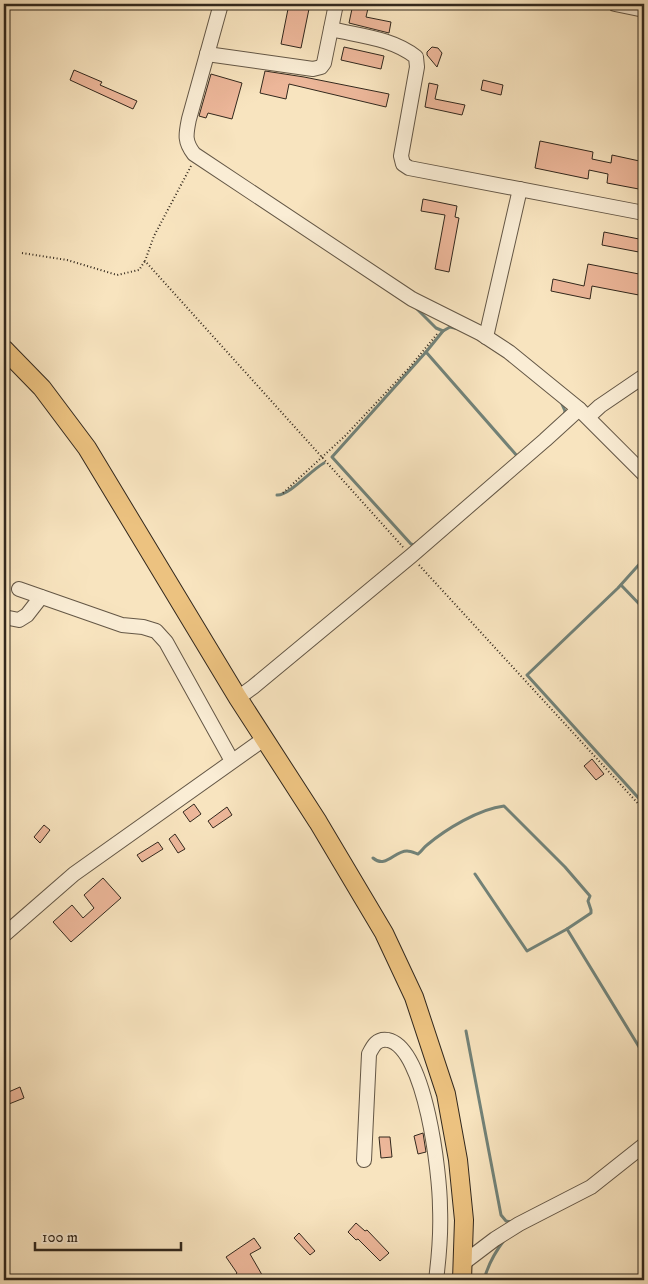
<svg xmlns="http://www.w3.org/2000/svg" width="648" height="1284" viewBox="0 0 648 1284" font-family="'IM FELL DW Pica',serif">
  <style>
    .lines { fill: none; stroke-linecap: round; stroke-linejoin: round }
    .stream { stroke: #728278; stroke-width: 3 }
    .building { fill: #edb79a; stroke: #32281d }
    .minor-casing { stroke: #645746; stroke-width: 16 }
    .major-casing { stroke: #32281d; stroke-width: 20 }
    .path { stroke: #32281d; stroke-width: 2; stroke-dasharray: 1 2.5; stroke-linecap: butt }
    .minor { stroke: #faedd5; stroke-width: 14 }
    .major { stroke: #ecc280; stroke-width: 18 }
  </style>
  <rect width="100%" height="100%" fill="#f8e4bf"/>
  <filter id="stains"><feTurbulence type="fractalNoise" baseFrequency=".004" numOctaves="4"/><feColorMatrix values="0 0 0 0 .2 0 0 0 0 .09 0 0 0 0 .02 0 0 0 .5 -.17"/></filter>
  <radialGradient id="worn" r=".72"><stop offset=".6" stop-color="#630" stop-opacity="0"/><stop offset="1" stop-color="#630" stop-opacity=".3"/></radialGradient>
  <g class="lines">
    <g class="stream">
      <path d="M416,308L436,328L443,331L450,327L459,329"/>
      <path d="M426,352L518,457"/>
      <path d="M561,402L565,411L564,415"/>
      <path d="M277,495C289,496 311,470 324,463"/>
      <path d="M416,543L414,545L411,544L332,457L426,352L443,331"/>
      <path d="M644,559L618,588L527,675L644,804"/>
      <path d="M621,585L644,609"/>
      <path d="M373,858C386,869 394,851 407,851C410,851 415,853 418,854C422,851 423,848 427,845C446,829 479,809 504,806L565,867L590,896L588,901L591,910V913L567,929"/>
      <path d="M475,874L527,951L567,929L644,1055"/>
      <path d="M466,1031L501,1215L506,1221L512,1222"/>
      <path d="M484,1280C488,1264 495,1252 505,1239"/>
    </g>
  </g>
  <g class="building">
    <path d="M289,4H310L301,48L281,44Z"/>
    <path d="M353,4H369L366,17L391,22L389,33L349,23Z"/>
    <path d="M344,47L384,56L381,69L341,60Z"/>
    <path d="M432,47L438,48L442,53L437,67L427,55V52Z"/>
    <path d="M74,70L102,82L100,85L137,101L133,109L70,80Z"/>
    <path d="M265,71L304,77L389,94L386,107L289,84L286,99L260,93Z"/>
    <path d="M211,74L242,83L232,119L208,113L206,118L199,116Z"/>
    <path d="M483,80L503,85L501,95L481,90Z"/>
    <path d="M429,83L438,85L435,99L465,105L462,115L425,107Z"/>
    <path d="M540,141L593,152L592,159L611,163L612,155L644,162V190L607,183L608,174L589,170L588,179L535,168Z"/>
    <path d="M423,199L457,206L455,217L459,218L449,272L435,269L445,215L421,211Z"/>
    <path d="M604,232L644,240V253L602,245Z"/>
    <path d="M588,264L644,275V296L592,286L590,299L551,291L553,279L584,286Z"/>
    <path d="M592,759L604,774L596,780L584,766Z"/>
    <path d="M194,804L201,814L190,822L183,812Z"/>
    <path d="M227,807L232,815L213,828L208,821Z"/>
    <path d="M44,825L50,830L40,843L34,837Z"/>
    <path d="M175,834L185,849L178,853L169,839Z"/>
    <path d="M158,842L163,849L142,862L137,855Z"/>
    <path d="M103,878L121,898L71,942L53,922L72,905L83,918L94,908L84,895Z"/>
    <path d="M20,1087L24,1098L4,1106V1094Z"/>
    <path d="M423,1133L426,1152L418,1154L414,1136Z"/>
    <path d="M379,1137H390L392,1157L381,1158Z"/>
    <path d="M356,1223L365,1231L367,1230L389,1253L380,1261L358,1239L356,1240L348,1232Z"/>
    <path d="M299,1233L315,1251L310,1255L294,1238Z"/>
    <path d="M254,1238L261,1248L250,1254L265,1280H238L235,1275L237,1273L226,1257Z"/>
  </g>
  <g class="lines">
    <g class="minor-casing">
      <g id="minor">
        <path d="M221,4L189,119C186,134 184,141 194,154L412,299L480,333L509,352L579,409L644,474"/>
        <path d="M615,4L644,10"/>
        <path d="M331,29C360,36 392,38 416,57L417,67L401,156L403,164L409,168L644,213"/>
        <path d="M207,54L313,69L321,67L324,63L336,4"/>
        <path d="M486,337L520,189"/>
        <path d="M588,417L600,406L644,376"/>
        <path d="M19,589L122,625L143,627L156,631L166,642L232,761"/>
        <path d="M4,617L19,620L27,615L41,597"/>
        <path d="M238,698L253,687L411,556L545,440L579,409"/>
        <path d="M4,935L74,874L264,739"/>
        <path d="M364,1160L369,1054C373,1046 377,1038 388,1040C426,1048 440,1176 440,1208C441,1232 439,1257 436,1280"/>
        <path d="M462,1264L495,1239L519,1224L591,1187L644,1145"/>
      </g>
    </g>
    <g class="major-casing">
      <path id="major" d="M4,349L42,388L87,448L238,698L318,822L384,933L414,997L446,1094L458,1160L464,1220L462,1280"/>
    </g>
    <g class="path">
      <path d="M191,166L154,236L145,261L403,547"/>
      <path d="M22,253L67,260L117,275L139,270L145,261"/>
      <path d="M283,493L345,436L409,368L438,333"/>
      <path d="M419,565L644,810"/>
    </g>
    <use href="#minor" class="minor"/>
    <use href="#major" class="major"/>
  </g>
  <rect width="648" height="1284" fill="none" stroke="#f8e4bf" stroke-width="20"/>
  <rect x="5" y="5" width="638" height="1274" fill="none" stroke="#32281d" stroke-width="2.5"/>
  <rect x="10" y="10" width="628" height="1264" fill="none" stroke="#32281d"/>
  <path d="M35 1242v8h146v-8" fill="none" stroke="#32281d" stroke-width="2.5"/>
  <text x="42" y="1242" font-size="15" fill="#32281d" stroke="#faedd5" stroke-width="4" paint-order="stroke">100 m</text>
  <rect width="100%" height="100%" filter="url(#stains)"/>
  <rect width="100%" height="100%" fill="url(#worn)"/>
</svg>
